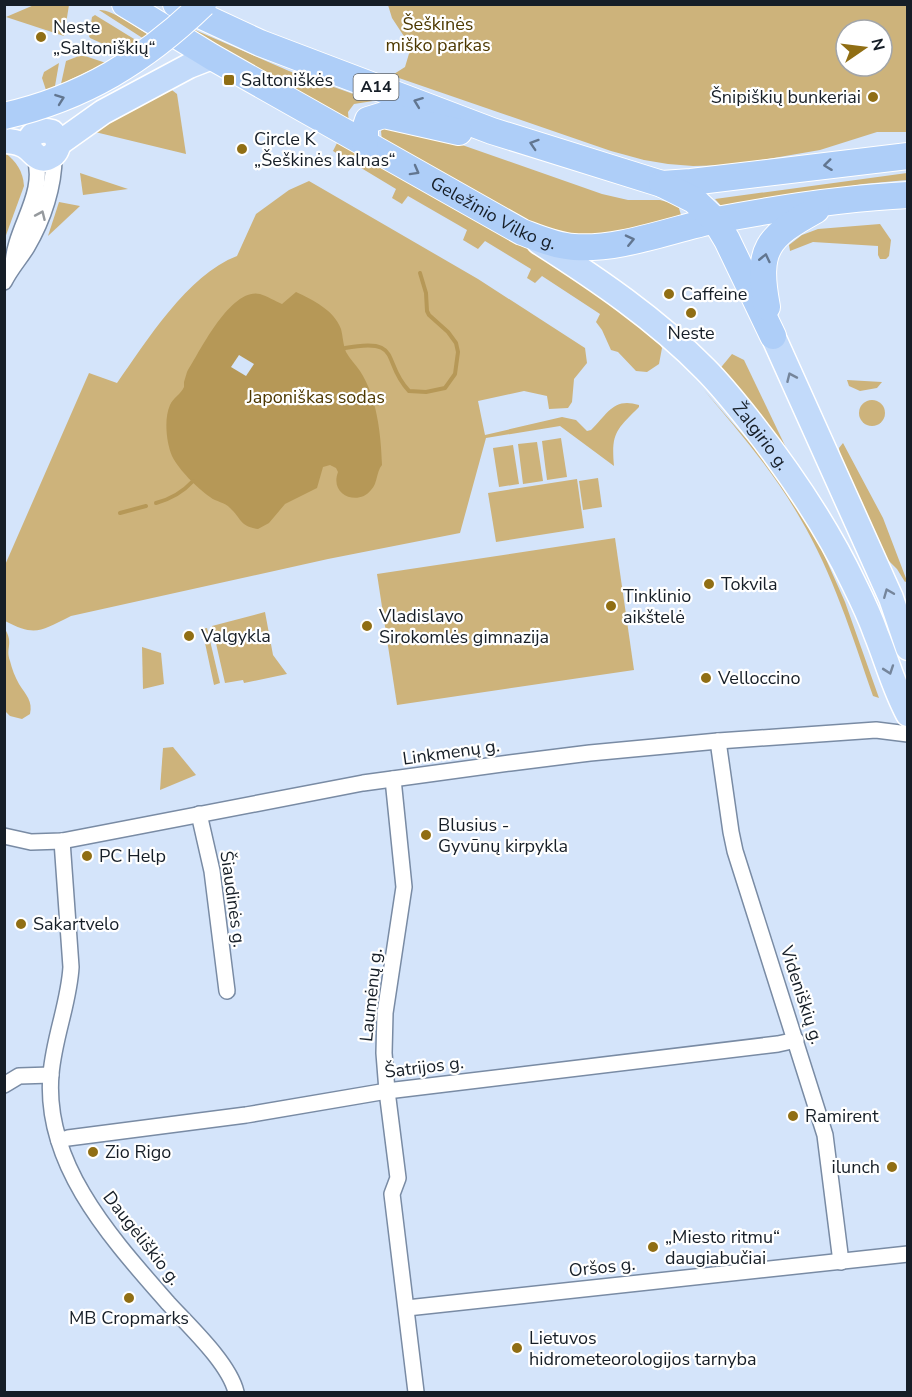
<svg xmlns="http://www.w3.org/2000/svg" width="912" height="1397" viewBox="0 0 912 1397" font-family="'Nunito Sans',sans-serif">
  <style>
    .green { fill: #cdb37b; fill-rule: evenodd }
    .water { fill: #b69857 }
    .pier { fill: #d4e4fa }
    .lines { fill: none; stroke-linecap: round; stroke-linejoin: round }
    .stream { stroke: #b69857; stroke-width: 4 }
    .minor-casing { stroke: #798ba4; stroke-width: 18 }
    .primary-casing { stroke: #fff; stroke-width: 27 }
    .trunk-casing { stroke: #fff; stroke-width: 28 }
    .minor { stroke: #fff; stroke-width: 15 }
    .primary { stroke: #c2dafa; stroke-width: 24 }
    .trunk { stroke: #aecef8; stroke-width: 26 }
    .trunk-bridge-casing { stroke: #fff; stroke-width: 28; stroke-linecap: butt }
    .trunk-bridge { stroke: #aecef8; stroke-width: 26 }
    .oneway { stroke: #627690 }
    .oneway2 { stroke: #969a9e }
    .oneway3 { stroke: #75859b }
    .poi-dot { fill: #906e14; stroke: #fff; stroke-width: 2 }
    .labels { text-anchor: middle; dominant-baseline: central; stroke-width: 4.5; stroke-linejoin: round; paint-order: stroke }
    .shield { fill: #fff; stroke: #5c6268; stroke-width: 1.5 }
    .shield-label { font-size: 16px; font-weight: bold; fill: #161e27 }
    .park-label { font-size: 18px; fill: #4d3800; stroke: #fff }
    .poi-label { font-size: 18px; fill: #161e27; stroke: #fff; text-anchor: start }
    .street-label { font-size: 18px; fill: #161e27; stroke: #fff }
  </style>
  <rect width="100%" height="100%" fill="#d4e4fa"/>
  <g class="green">
    <path d="M34,5H69L64,36L6,17Z"/>
    <path d="M388,5H907V132H877L820,150L732,165L693,166L668,164L644,160L611,151L396,77L394,74L405,67L411,47L392,18ZM846,30H882V66H846Z"/>
    <path d="M99,10C112,9 137,28 149,35L144,39Z"/>
    <path d="M95,15L139,42L123,53L90,38L89,36L92,17Z"/>
    <path d="M195,30L289,71L373,101L354,104L348,112L349,124L193,33Z"/>
    <path d="M79,56H85L106,63L61,84L66,61Z"/>
    <path d="M59,63L55,86L46,90L42,78L44,72Z"/>
    <path d="M168,87L177,94L186,154L95,132L162,89Z"/>
    <path d="M312,127L454,202L584,281L660,345L662,348L659,364L647,372L636,371L618,352L611,350L602,330L596,322L600,314L542,276L535,283L527,278L531,269L485,241L478,249L463,240L467,230L408,196L402,204L392,198L396,189L333,151L337,143L311,128Z"/>
    <path d="M384,127L445,139L602,194L628,200H660L678,205L681,215L679,217L599,241L552,234L382,141L381,131Z"/>
    <path d="M5,153C16,161 23,171 24,186L5,238Z"/>
    <path d="M80,173L128,189L83,195Z"/>
    <path d="M907,173V180L863,184L724,209L715,199Z"/>
    <path d="M309,181L478,279L585,348L587,363L574,379L572,402L568,408L549,409L547,396L524,391L478,401L485,435L562,417L576,420L587,431L591,430C608,413 614,397 639,405V407C616,430 611,433 614,466L560,426L486,438L460,533L328,559L71,616C40,631 36,637 5,621V565L89,373L117,383C147,341 187,275 237,256L256,214L289,190Z"/>
    <path d="M59,202L80,206L48,236Z"/>
    <path d="M880,224L891,240L889,256L886,259H880L878,255V246L813,242L790,251L789,245L802,235L818,229Z"/>
    <path d="M732,354L744,360L789,454L718,371Z"/>
    <path d="M847,380L882,382L877,388L860,391L849,386Z"/>
    <path d="M703,389L783,481L817,539L845,602L879,698L873,696C852,635 833,574 800,518C773,471 738,430 703,389Z"/>
    <circle cx="872" cy="413" r="13"/>
    <path d="M561,438L567,477L547,480L542,441Z"/>
    <path d="M537,442L543,481L523,484L518,444Z"/>
    <path d="M843,443L883,518L907,581L905,582L897,569L885,557L840,458L839,448Z"/>
    <path d="M513,445L519,484L499,487L493,448Z"/>
    <path d="M598,478L602,507L583,510L579,481Z"/>
    <path d="M577,479L584,528L496,542L488,493Z"/>
    <path d="M615,538L634,670L397,705L377,574Z"/>
    <path d="M265,612L273,655L287,674L244,683L243,680L225,683L212,626Z"/>
    <path d="M207,628L220,683L214,685L202,629Z"/>
    <path d="M5,629C14,644 5,648 10,661C12,669 15,677 19,684C26,695 33,701 30,714L22,719L10,716L5,711Z"/>
    <path d="M142,647L161,653L164,684L143,689Z"/>
    <path d="M173,747L196,775L160,790L163,748Z"/>
  </g>
  <path class="water" d="M296,292C313,300 334,310 341,329C343,337 343,344 346,352C350,359 355,364 360,371C377,397 381,434 382,465C376,472 378,483 371,490C359,506 329,496 338,472L336,468L330,465L323,467L317,488L285,504L269,523L258,529C239,526 242,519 230,508C225,502 216,502 210,497C197,488 179,470 172,456C166,442 164,418 170,405C173,398 181,394 184,387V382L187,372C200,351 231,287 260,294C267,296 275,301 282,304Z"/>
  <path class="pier" d="M239,355L254,364L246,376L231,367Z"/>
  <g class="lines">
    <g class="stream">
      <path d="M345,348C404,337 381,362 409,391L426,392L445,388L455,374L458,352L456,343L448,332L429,315L427,311L426,293L420,273"/>
      <path d="M156,503C171,499 182,493 193,481"/>
      <path d="M120,513L146,506"/>
    </g>
    <g class="minor-casing">
      <g id="minor">
        <path d="M13,265C14,228 48,193 34,155"/>
        <path d="M4,282C11,268 19,260 27,247C43,220 55,185 54,153"/>
        <path d="M718,741L731,832L735,851L825,1135L841,1262"/>
        <path d="M393,779L404,887L385,1013L384,1053L387,1091L398,1178L392,1194L416,1392"/>
        <path d="M199,814L212,871L227,991"/>
        <path d="M4,836L31,842L62,841L363,783L510,763L590,753L718,741L876,730L908,734"/>
        <path d="M62,841L71,967C69,1003 54,1037 51,1074C43,1165 113,1240 168,1303C189,1326 229,1363 236,1392"/>
        <path d="M4,1085L19,1076L51,1075"/>
        <path d="M59,1141L68,1138L246,1115L387,1091L778,1044L796,1040"/>
        <path d="M407,1308L908,1254"/>
      </g>
    </g>
    <g class="primary-casing">
      <g id="primary">
        <path d="M4,141C11,141 17,142 23,145C33,149 38,165 51,156C55,154 58,149 58,144C58,139 55,136 52,132C38,128 28,134 29,148"/>
        <path d="M58,144L103,112L189,66L212,57"/>
        <path id="s1" d="M539,242C597,279 656,319 705,369C722,386 737,405 752,424C791,474 827,527 854,584C862,600 870,617 876,634C887,661 894,688 908,714"/>
        <path d="M773,336L891,598L908,648"/>
      </g>
    </g>
    <g class="trunk-casing">
      <g id="trunk">
        <path id="s2" d="M125,4L212,57L522,232C538,238 556,246 574,247C622,250 671,229 717,220C780,208 844,198 908,195"/>
        <path d="M176,4L260,43L492,131L662,184L691,182L908,156"/>
        <path d="M365,142V129L368,120L384,115L459,132"/>
        <path d="M662,184L694,200L715,220L727,240L773,336"/>
        <path d="M767,307C756,249 767,237 816,210"/>
      </g>
    </g>
    <use href="#minor" class="minor"/>
    <use href="#primary" class="primary"/>
    <use href="#trunk" class="trunk"/>
    <g class="trunk-bridge-casing">
      <path id="trunk-bridge" d="M4,116C84,98 145,60 203,4"/>
    </g>
    <use href="#trunk-bridge" class="trunk-bridge"/>
  </g>
  <defs><path id="oneway-chevron" d="M-2-3.5L2.5 0L-2 3.5" fill="none" stroke-width="1.6" stroke-linecap="round" stroke-linejoin="round" transform="scale(1.5)"/></defs>
  <g class="oneway">
    <use href="#oneway-chevron" transform="translate(60 99) rotate(-20)"/>
    <use href="#oneway-chevron" transform="translate(418 102) rotate(-159)"/>
    <use href="#oneway-chevron" transform="translate(534 144) rotate(-162)"/>
    <use href="#oneway-chevron" transform="translate(828 165) rotate(173)"/>
    <use href="#oneway-chevron" transform="translate(415 171) rotate(29)"/>
    <use href="#oneway-chevron" transform="translate(630 240) rotate(-13)"/>
    <use href="#oneway-chevron" transform="translate(765 258) rotate(-77)"/>
  </g>
  <use class="oneway2" href="#oneway-chevron" transform="translate(41 215) rotate(-66)"/>
  <g class="oneway3">
    <use href="#oneway-chevron" transform="translate(791 377) rotate(-114)"/>
    <use href="#oneway-chevron" transform="translate(888 593) rotate(-112)"/>
    <use href="#oneway-chevron" transform="translate(889 670) rotate(71)"/>
  </g>
  <g class="poi-dot">
    <circle cx="41" cy="37" r="6"/>
    <rect x="223" y="74" width="12" height="12" rx="3"/>
    <circle cx="873" cy="97" r="6"/>
    <circle cx="242" cy="149" r="6"/>
    <circle cx="669" cy="294" r="6"/>
    <circle cx="691" cy="313" r="6"/>
    <circle cx="709" cy="584" r="6"/>
    <circle cx="611" cy="606" r="6"/>
    <circle cx="367" cy="626" r="6"/>
    <circle cx="189" cy="636" r="6"/>
    <circle cx="706" cy="678" r="6"/>
    <circle cx="426" cy="835" r="6"/>
    <circle cx="87" cy="856" r="6"/>
    <circle cx="21" cy="924" r="6"/>
    <circle cx="793" cy="1116" r="6"/>
    <circle cx="93" cy="1152" r="6"/>
    <circle cx="892" cy="1167" r="6"/>
    <circle cx="653" cy="1247" r="6"/>
    <circle cx="129" cy="1298" r="6"/>
    <circle cx="517" cy="1348" r="6"/>
  </g>
  <g class="labels">
    <rect class="shield" x="353.5" y="74" width="45" height="26" rx="4.5"/>
    <g class="shield-label">
      <text x="376" y="87">A14</text>
    </g>
    <g class="park-label">
      <text x="438" y="24">Šeškinės<tspan x="438" dy="21">miško parkas</tspan></text>
      <text x="316" y="397">Japoniškas sodas</text>
    </g>
    <g class="poi-label">
      <text x="53" y="27">Neste<tspan x="53" dy="21">„Saltoniškių“</tspan></text>
      <text x="241" y="80">Saltoniškės</text>
      <text x="861" y="97" text-anchor="end">Šnipiškių bunkeriai</text>
      <text x="254" y="139">Circle K<tspan x="254" dy="21">„Šeškinės kalnas“</tspan></text>
      <text x="681" y="294">Caffeine</text>
      <text x="691" y="333" text-anchor="middle">Neste</text>
      <text x="721" y="584">Tokvila</text>
      <text x="623" y="596">Tinklinio<tspan x="623" dy="21">aikštelė</tspan></text>
      <text x="379" y="616">Vladislavo<tspan x="379" dy="21">Sirokomlės gimnazija</tspan></text>
      <text x="201" y="636">Valgykla</text>
      <text x="718" y="678">Velloccino</text>
      <text x="438" y="825">Blusius -<tspan x="438" dy="21">Gyvūnų kirpykla</tspan></text>
      <text x="99" y="856">PC Help</text>
      <text x="33" y="924">Sakartvelo</text>
      <text x="805" y="1116">Ramirent</text>
      <text x="105" y="1152">Zio Rigo</text>
      <text x="880" y="1167" text-anchor="end">ilunch</text>
      <text x="665" y="1237">„Miesto ritmu“<tspan x="665" dy="21">daugiabučiai</tspan></text>
      <text x="129" y="1318" text-anchor="middle">MB Cropmarks</text>
      <text x="529" y="1338">Lietuvos<tspan x="529" dy="21">hidrometeorologijos tarnyba</tspan></text>
    </g>
    <g class="street-label">
      <text stroke="none"><textPath href="#s2" startOffset="424">Geležinio Vilko g.</textPath></text>
      <text stroke="none"><textPath href="#s1" startOffset="297">Žalgirio g.</textPath></text>
      <text transform="translate(451 752) rotate(-8)">Linkmenų g.</text>
      <text transform="translate(233 899) rotate(82)">Šiaudinės g.</text>
      <text transform="translate(371 995) rotate(-84)">Laumėnų g.</text>
      <text transform="translate(802 995) rotate(72)">Videniškių g.</text>
      <text transform="translate(424 1067) rotate(-7)">Šatrijos g.</text>
      <text transform="translate(142 1238) rotate(52)">Daugėliškio g.</text>
      <text transform="translate(602 1267) rotate(-6)">Oršos g.</text>
    </g>
  </g>
  <rect width="912" height="1397" fill="none" stroke="#161e27" stroke-width="12"/>
  <g transform="translate(864 48) rotate(76)"><circle r="28" fill="#ffffff" stroke="#a2a5a9" stroke-width="1.5"/>
  <path d="M0-4.5L10 22L0 15L-10 22Z" fill="#906e14"/>
  <text y="-9" font-size="16" font-weight="bold" text-anchor="middle" fill="#161e27">N</text>
  </g>
</svg>
